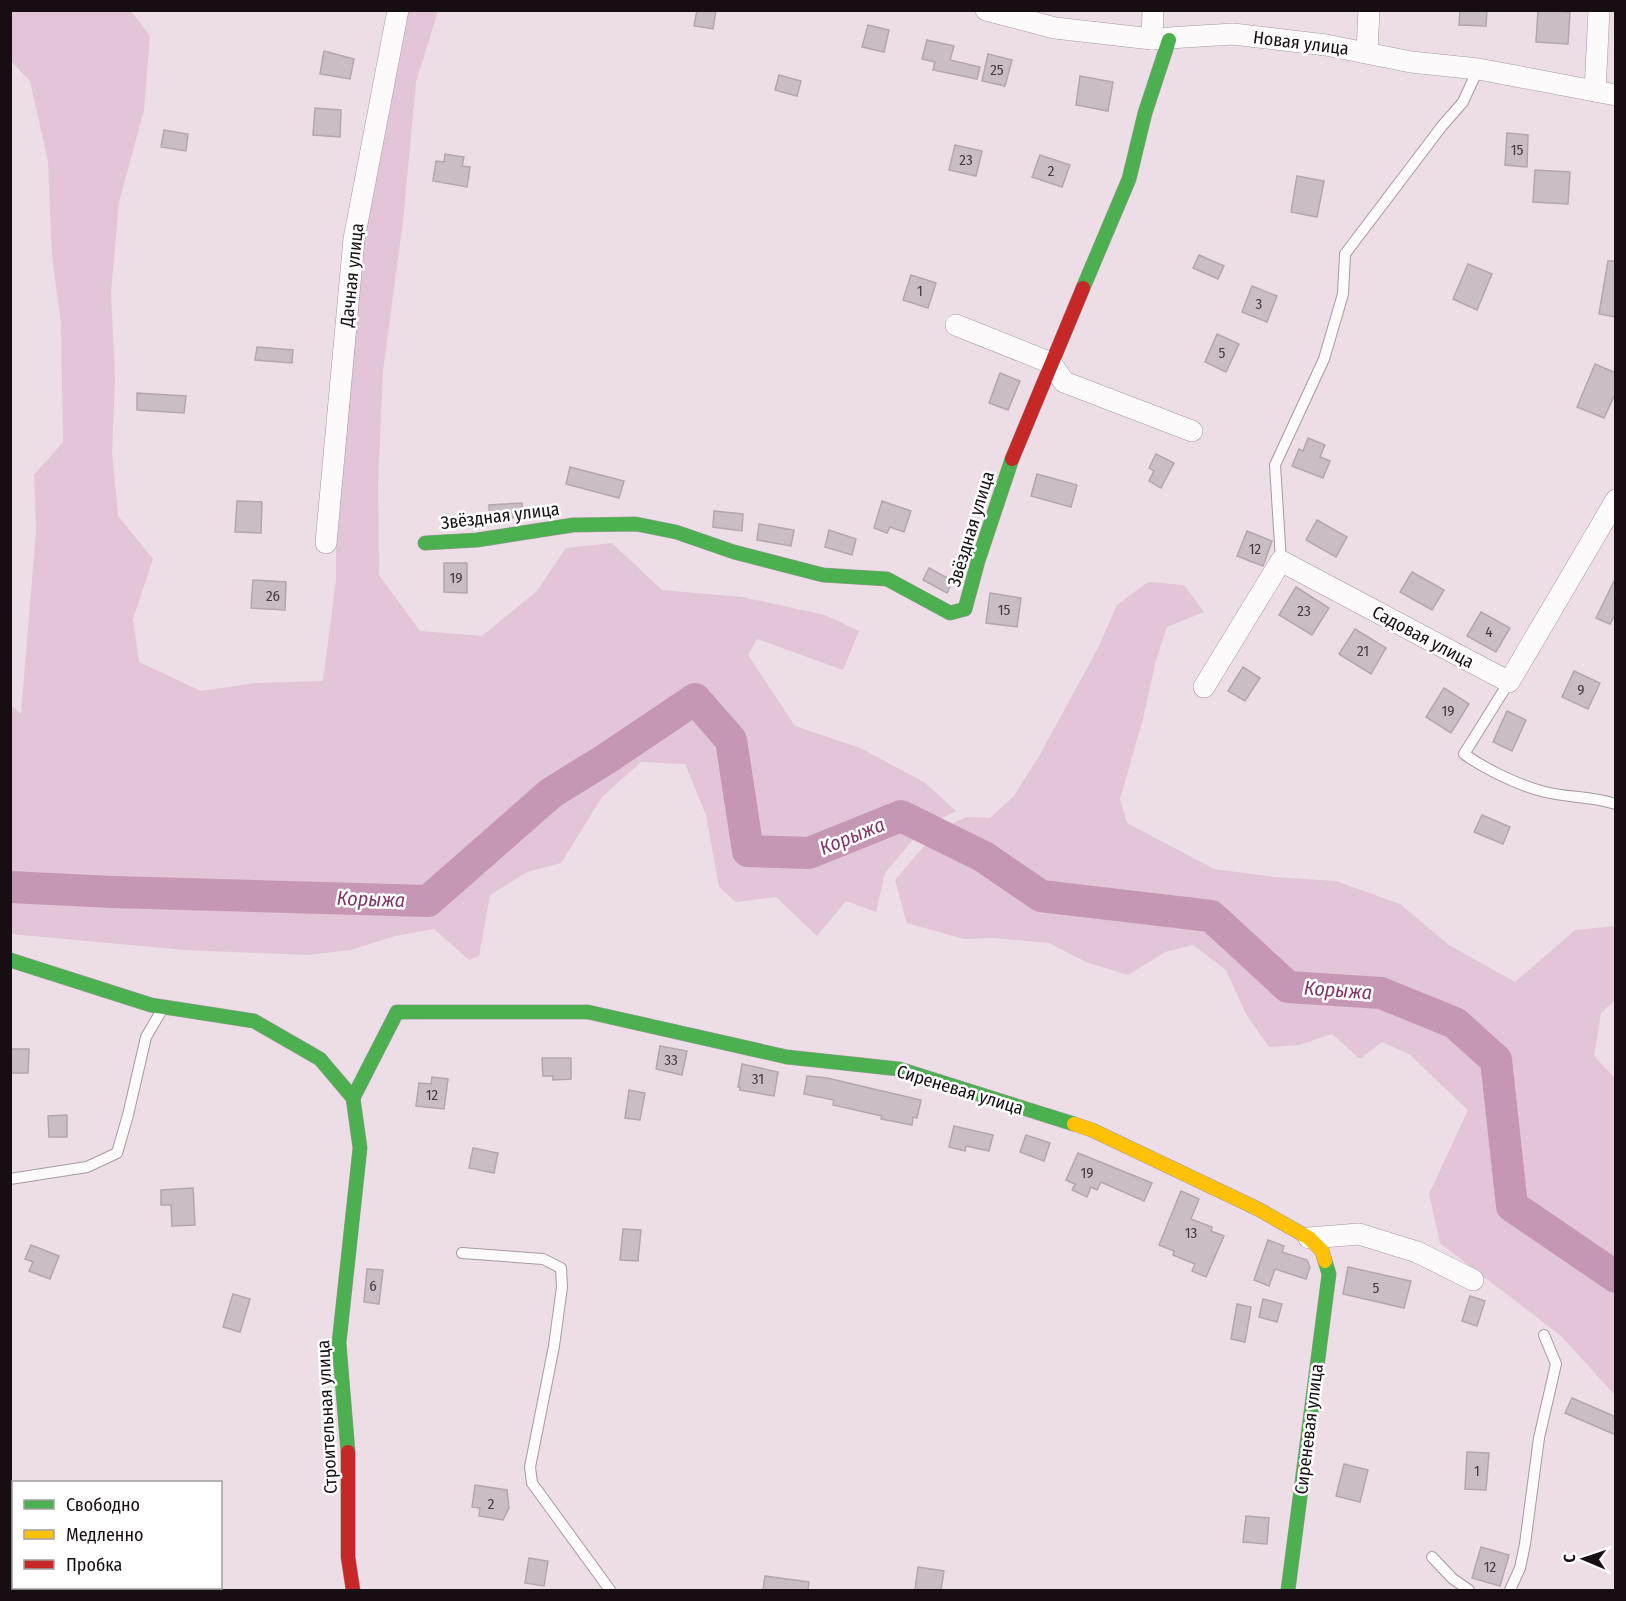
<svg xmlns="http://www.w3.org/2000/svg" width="1626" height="1601" viewBox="0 0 1626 1601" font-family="'Fira Sans Condensed',sans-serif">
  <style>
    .green { fill: #e2c5d6 }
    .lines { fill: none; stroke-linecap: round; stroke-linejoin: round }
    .stream { stroke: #c696b5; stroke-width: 5 }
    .river { stroke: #c696b5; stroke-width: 32 }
    .building { fill: #cabec5; stroke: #b3a6ae; stroke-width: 1.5 }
    .lane-casing { stroke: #a69aa1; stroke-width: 12 }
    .street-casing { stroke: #a69aa1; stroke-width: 22 }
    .fast-casing { stroke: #a69aa1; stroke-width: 15 }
    .slow-casing { stroke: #a69aa1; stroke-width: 15 }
    .jam-casing { stroke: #a69aa1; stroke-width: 15 }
    .lane { stroke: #fcfafb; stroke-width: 10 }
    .street { stroke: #fcfafb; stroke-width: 21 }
    .fast { stroke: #4caf50; stroke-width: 14 }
    .slow { stroke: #ffc107; stroke-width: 14 }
    .jam { stroke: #c62828; stroke-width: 14 }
    .labels { text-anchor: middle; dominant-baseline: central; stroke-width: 5; stroke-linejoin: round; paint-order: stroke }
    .number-label { font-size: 15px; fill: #443a40 }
    .street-label { font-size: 18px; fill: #170e14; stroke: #fff }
    .water-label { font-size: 20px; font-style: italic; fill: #823569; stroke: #fff }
  </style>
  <rect width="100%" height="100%" fill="#eddde7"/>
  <g class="green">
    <path d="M11,11H131L150,36L144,110L119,202L111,292L115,379L112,452L118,516L153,559L133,619L139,662L201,691L255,683L323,681L336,580V499L347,317L406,11H438L416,82L403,221L383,371L378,483L379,575L420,631L482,636L536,592L566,548L612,543L662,590L742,597L825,615L859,631L843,670L757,639L748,655L795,726L860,748L924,782L956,811L923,828L885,873L876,912L846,901L817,936L776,897L736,902L719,887L706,815L685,764L641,762L602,797L561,863L527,872L490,895L479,956L469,960L434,929L395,936L351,950L308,955L185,950L11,934L10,704L21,714L36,531L34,475L63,442L61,323L52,257L48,161L30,81L11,61Z"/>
    <path d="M1148,582L1184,585L1204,612L1167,627L1156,660L1143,719L1120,799L1127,823L1214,869L1273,877L1336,881L1400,904L1449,945L1515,982L1575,930L1615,926V1000L1601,1013L1594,1056L1615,1078V1393H1613L1561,1336L1440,1243L1429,1194L1468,1110L1409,1054L1382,1042L1360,1059L1332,1034L1299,1045L1269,1047L1246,1014L1226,970L1193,945L1165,952L1128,975L1086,962L1049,943L994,938L964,939L907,923L895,880L936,832L966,817L990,818L1013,797L1038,758L1098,648L1117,605Z"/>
  </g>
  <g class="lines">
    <g class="stream">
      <path d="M10,1540L14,1549"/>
      <path d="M27,1588L28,1590"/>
    </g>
    <path class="river" d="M10,887L113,892L428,901L551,793L606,759L695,699L731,740L748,851L809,853L901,816L984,857L1041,896L1211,916L1288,987L1381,993L1455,1023L1496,1060L1512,1206L1616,1277"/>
  </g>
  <g class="building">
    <path d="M697,10H716L713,29L694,26Z"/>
    <path d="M1460,10H1487L1486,26L1459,25Z"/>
    <path d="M1538,10L1570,12L1568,44L1536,42Z"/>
    <path d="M868,25L889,30L884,52L862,47Z"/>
    <path d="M927,40L954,46L950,60L980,67L977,79L933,70L935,62L922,59Z"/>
    <path d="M324,51L354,59L350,79L320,74Z"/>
    <path d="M988,54L1012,60L1005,86L982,81Z"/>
    <path d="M779,75L801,81L797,96L775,90Z"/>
    <path d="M1080,76L1113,82L1108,111L1076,105Z"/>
    <path d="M315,108L341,110L340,137L313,135Z"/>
    <path d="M164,130L188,134L186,151L161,147Z"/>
    <path d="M1507,133L1528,135L1527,167L1505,165Z"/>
    <path d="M955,145L982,151L976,176L949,170Z"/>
    <path d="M445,154L464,157L462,166L470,167L467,187L433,181L436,161L444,162Z"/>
    <path d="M1040,155L1070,165L1062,187L1032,177Z"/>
    <path d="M1535,170L1570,172L1568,204L1533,202Z"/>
    <path d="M1297,176L1324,181L1317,217L1291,212Z"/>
    <path d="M1199,255L1224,266L1218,279L1193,268Z"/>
    <path d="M1608,261H1616V317L1599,314Z"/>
    <path d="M1468,264L1492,274L1477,310L1453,299Z"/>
    <path d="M911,275L936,283L928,308L903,300Z"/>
    <path d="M1252,286L1277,296L1267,322L1242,312Z"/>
    <path d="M1217,334L1239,344L1226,372L1205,362Z"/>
    <path d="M257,347L293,350L292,363L255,360Z"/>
    <path d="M1595,364L1616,373V392L1604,418L1577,407Z"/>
    <path d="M1000,373L1020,381L1008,410L989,403Z"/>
    <path d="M137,393L186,396L184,413L137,410Z"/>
    <path d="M1308,438L1325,445L1320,457L1330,461L1323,478L1292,466L1299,449L1303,451Z"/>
    <path d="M1156,454L1174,463L1161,488L1149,481L1154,471L1149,468Z"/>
    <path d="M570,467L624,481L619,498L566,484Z"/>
    <path d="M1037,474L1077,485L1071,507L1031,496Z"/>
    <path d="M237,501L262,502L261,533L235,532Z"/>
    <path d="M882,501L911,511L904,532L890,527L887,533L874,528Z"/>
    <path d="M522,503L523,516L490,521L489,505Z"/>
    <path d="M714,511L743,514L742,531L713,527Z"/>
    <path d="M1317,520L1347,537L1336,557L1306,540Z"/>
    <path d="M759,524L794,530L791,546L757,540Z"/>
    <path d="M829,530L856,539L852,555L825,547Z"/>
    <path d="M1247,531L1272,541L1263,566L1237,556Z"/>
    <path d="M444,563H467V593L444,592Z"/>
    <path d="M929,568L953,581L947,593L923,580Z"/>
    <path d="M1412,572L1444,590L1432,610L1400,592Z"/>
    <path d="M1616,577V613L1610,624L1596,618Z"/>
    <path d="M253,580L286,582L285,610L251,608Z"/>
    <path d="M1296,587L1329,608L1312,635L1279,615Z"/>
    <path d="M990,593L1021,598L1017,627L986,623Z"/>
    <path d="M1481,612L1510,628L1496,652L1467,636Z"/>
    <path d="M1355,629L1386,648L1371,674L1339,654Z"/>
    <path d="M1243,667L1260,678L1245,701L1228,691Z"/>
    <path d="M1574,671L1600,683L1588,709L1562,697Z"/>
    <path d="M1444,688L1469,704L1451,733L1426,717Z"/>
    <path d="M1507,711L1526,720L1512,751L1493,742Z"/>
    <path d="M1482,815L1510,827L1503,844L1474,832Z"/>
    <path d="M660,1046L687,1051L682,1075L656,1069Z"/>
    <path d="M10,1049H29L28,1073H10Z"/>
    <path d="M542,1058H571V1079L553,1080V1076H543Z"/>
    <path d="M742,1064L778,1072L774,1096L740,1090V1087H738Z"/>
    <path d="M807,1076L827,1078L921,1100L917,1118L913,1117L912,1125L881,1119L882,1116L833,1105L834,1100L804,1094Z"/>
    <path d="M432,1077L448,1079L444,1109L416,1106L419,1083L431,1084Z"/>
    <path d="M629,1090L645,1093L640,1120L625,1118Z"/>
    <path d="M67,1115V1137H49L48,1116Z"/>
    <path d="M954,1126L993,1135L989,1151L966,1146L965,1151L949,1147Z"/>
    <path d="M1026,1135L1050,1143L1044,1161L1020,1152Z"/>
    <path d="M473,1148L498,1153L494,1173L469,1168Z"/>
    <path d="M1078,1153L1152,1183L1144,1201L1101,1182L1097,1190L1091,1187L1087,1197L1072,1190L1075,1184L1066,1180Z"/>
    <path d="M193,1188L195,1225L172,1226L171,1205H161V1190Z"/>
    <path d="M1181,1191L1199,1199L1191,1219L1212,1227L1211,1231L1224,1236L1206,1277L1192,1271L1195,1264L1173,1255L1174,1251L1159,1245Z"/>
    <path d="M623,1229L641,1230L638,1261L620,1260Z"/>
    <path d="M1268,1240L1284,1246L1282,1252L1307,1260L1310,1267L1306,1279L1275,1269L1269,1286L1254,1280Z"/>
    <path d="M31,1245L59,1256L50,1279L29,1271L33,1262L25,1259Z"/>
    <path d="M1348,1267L1411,1281L1404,1308L1343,1294Z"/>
    <path d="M367,1269L383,1270L379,1304L364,1302Z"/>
    <path d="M233,1294L250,1299L240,1332L223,1327Z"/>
    <path d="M1470,1296L1485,1301L1477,1326L1462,1321Z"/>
    <path d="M1263,1299L1282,1304L1277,1322L1259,1317Z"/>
    <path d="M1237,1304L1251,1307L1245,1342L1231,1339Z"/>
    <path d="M1572,1398L1616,1417V1435L1565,1413Z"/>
    <path d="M1467,1452L1489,1453L1486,1490L1465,1489Z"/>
    <path d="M1344,1464L1368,1470L1360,1502L1336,1496Z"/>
    <path d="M475,1485L507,1490L509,1508L503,1520L479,1516L480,1508L472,1507Z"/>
    <path d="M1246,1516L1269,1518L1267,1544L1243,1542Z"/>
    <path d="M1481,1547L1509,1555L1500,1586L1472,1578Z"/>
    <path d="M529,1558L548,1561L544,1586L525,1583Z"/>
    <path d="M918,1567L944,1571L941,1590H915Z"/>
    <path d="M765,1576L809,1582L808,1590H763Z"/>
  </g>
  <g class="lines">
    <g class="lane-casing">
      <g id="lane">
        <path d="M1281,561L1275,465L1324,359L1343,294L1345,254L1442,126L1463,102L1478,69"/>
        <path d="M1509,682L1464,754C1485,769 1520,786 1545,792C1570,798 1590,796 1616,804"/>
        <path d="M10,1179L87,1167L117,1153L128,1115L146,1037L163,1008"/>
        <path d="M462,1253L543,1259L561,1268L562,1287L554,1346L530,1467L532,1483L610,1590"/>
        <path d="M1432,1557L1453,1579L1469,1590"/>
        <path d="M1510,1590L1520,1568L1525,1544L1539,1438L1556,1364L1544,1335"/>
      </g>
    </g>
    <g class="street-casing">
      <g id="street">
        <path d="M986,10L1055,28L1152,39L1233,34L1326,45L1411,62L1478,69L1616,95"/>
        <path d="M1152,39L1153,10"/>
        <path d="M1367,51L1369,10"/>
        <path d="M1595,91L1599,10"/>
        <path d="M956,325L1051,363L1064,382L1192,431"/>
        <path d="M326,543L354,239L398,10"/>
        <path d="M1204,687L1281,561L1509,682L1616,500"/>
        <path d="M1309,1238L1359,1234L1417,1252L1473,1280"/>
      </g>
    </g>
    <g class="fast-casing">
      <g id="fast">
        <path d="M1083,288L1129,179L1145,113L1169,40"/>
        <path d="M425,543L477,540L573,525L636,524L676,532L734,552L823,575L887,579L950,613L965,609L978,561L1012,459"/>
        <path d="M10,960L151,1005L254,1021L320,1059L353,1098L360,1148L339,1343L348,1452"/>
        <path d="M353,1098L397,1012H588L787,1057L899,1069L1074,1124"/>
        <path d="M1288,1590L1329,1274L1325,1261"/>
      </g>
    </g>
    <g class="slow-casing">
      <path id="slow" d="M1074,1124L1092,1130L1258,1209L1309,1238L1322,1251L1325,1261"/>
    </g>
    <g class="jam-casing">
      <g id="jam">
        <path d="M1012,459L1083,288"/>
        <path d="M348,1452V1557L353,1590"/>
      </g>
    </g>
    <use href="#lane" class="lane"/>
    <use href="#street" class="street"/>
    <use href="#fast" class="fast"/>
    <use href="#slow" class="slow"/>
    <use href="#jam" class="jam"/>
  </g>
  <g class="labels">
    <g class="number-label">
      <text x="997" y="70">25</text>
      <text x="1517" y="150">15</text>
      <text x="966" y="160">23</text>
      <text x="1051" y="171">2</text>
      <text x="920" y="291">1</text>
      <text x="1259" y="304">3</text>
      <text x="1222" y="353">5</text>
      <text x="1255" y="549">12</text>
      <text x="456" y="578">19</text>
      <text x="273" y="596">26</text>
      <text x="1004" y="610">15</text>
      <text x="1304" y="611">23</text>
      <text x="1489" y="632">4</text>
      <text x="1363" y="651">21</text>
      <text x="1581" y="690">9</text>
      <text x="1448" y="711">19</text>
      <text x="671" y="1060">33</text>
      <text x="758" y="1079">31</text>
      <text x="432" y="1095">12</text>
      <text x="1087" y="1173">19</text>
      <text x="1191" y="1233">13</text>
      <text x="373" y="1286">6</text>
      <text x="1376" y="1288">5</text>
      <text x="1477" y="1471">1</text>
      <text x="491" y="1504">2</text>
      <text x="1490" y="1567">12</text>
    </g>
    <g class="street-label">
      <text transform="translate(1301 43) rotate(7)">Новая улица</text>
      <text transform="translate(352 275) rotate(-84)">Дачная улица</text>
      <text transform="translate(500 516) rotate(-7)">Звёздная улица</text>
      <text transform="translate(971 529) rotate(-73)">Звёздная улица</text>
      <text transform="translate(1423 637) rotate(28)">Садовая улица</text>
      <text transform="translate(960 1090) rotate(17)">Сиреневая улица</text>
      <text transform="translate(327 1417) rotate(-93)">Строительная улица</text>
      <text transform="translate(1309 1429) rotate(-83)">Сиреневая улица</text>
    </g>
    <g class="water-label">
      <text transform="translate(852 836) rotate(-22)">Корыжа</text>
      <text transform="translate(371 899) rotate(2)">Корыжа</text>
      <text transform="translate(1338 990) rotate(4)">Корыжа</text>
    </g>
  </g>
  <rect width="1626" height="1601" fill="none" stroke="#170e14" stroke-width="24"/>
  <rect x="12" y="1481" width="210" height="108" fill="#ffffff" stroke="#a29fa1" stroke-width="1.5"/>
  <rect x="24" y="1500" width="30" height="9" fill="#4caf50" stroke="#a29fa1" stroke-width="1.5"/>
  <text x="66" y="1511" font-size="18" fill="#170e14">Свободно</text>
  <rect x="24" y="1530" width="30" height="9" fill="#ffc107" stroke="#a29fa1" stroke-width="1.5"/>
  <text x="66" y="1541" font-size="18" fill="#170e14">Медленно</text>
  <rect x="24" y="1560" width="30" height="9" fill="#c62828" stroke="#a29fa1" stroke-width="1.5"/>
  <text x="66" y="1571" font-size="18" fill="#170e14">Пробка</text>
  <g transform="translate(1584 1559) rotate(272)" stroke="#ffffff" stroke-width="4.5" paint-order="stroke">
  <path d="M0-4.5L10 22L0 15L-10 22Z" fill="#170e14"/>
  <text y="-9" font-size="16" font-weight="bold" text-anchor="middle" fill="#170e14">С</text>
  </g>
</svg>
